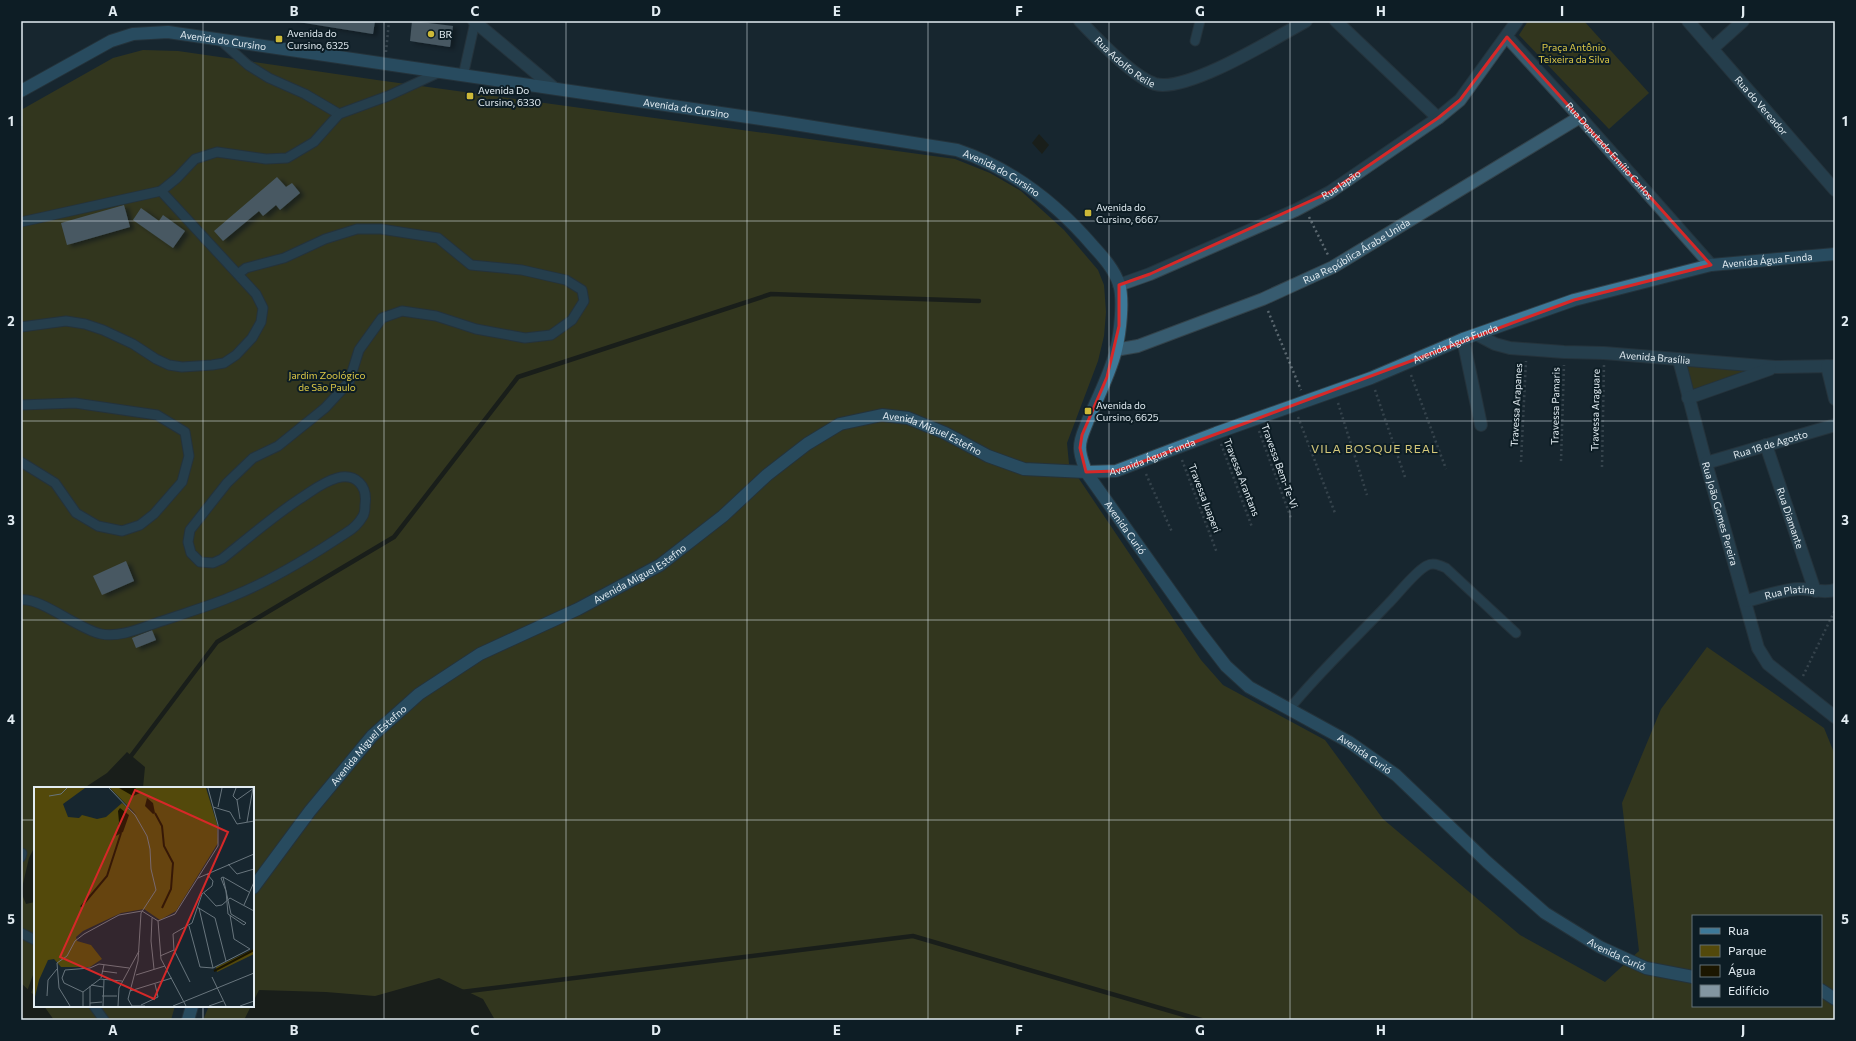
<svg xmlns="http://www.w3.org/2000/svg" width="1856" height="1041" viewBox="0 0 1856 1041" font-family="Commissioner,sans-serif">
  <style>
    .green { fill: #53490b; fill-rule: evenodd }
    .water { fill: #1b1600 }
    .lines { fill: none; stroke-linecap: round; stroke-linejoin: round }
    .stream { stroke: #1b1600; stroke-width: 4.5 }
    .building { fill: #8396a1; filter: url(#shadow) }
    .lane-casing { stroke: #33424a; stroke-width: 11 }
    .street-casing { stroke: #33424a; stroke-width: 14 }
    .secondary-casing { stroke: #33424a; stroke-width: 14 }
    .path { stroke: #5a676f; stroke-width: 2.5; stroke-dasharray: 2 3; stroke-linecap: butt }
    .lane { stroke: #375b6f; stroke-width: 9 }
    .street { stroke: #375b6f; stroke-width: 12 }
    .secondary { stroke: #3d7999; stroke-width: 12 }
    .marked { fill: none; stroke: #d62828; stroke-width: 3; stroke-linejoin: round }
    .grid { fill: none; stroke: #e2ecf2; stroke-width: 1; stroke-opacity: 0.55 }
    .poi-dot { fill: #cdb938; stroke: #0d1d25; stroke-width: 1.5 }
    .labels { text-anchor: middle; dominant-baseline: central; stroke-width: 4; stroke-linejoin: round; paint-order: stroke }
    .poi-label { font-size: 10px; fill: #e2ecf2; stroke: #0d1d25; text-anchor: start }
    .street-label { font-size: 10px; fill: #e2ecf2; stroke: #0d1d25 }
    .park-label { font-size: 10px; fill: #ddc846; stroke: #0d1d25 }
    .quarter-label { font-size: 12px; letter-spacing: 1px; fill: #d5c87a; stroke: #0d1d25 }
    .inset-river { fill: none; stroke: #1b1600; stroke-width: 2 }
    .inset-road { fill: none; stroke: #68757d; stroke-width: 1 }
    .view { fill: #d62828; fill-opacity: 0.15; stroke: #d62828; stroke-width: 2 }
    .inset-edge { fill: none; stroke: #e2ecf2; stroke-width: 2 }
    .neatline { fill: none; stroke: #e2ecf2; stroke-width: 1.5 }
    .grid-label { font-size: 13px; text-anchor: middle; font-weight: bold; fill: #e2ecf2 }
  </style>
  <defs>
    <filter id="shadow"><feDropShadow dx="4.5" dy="2.5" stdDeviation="2" flood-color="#0009"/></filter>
  </defs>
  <rect width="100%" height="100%" fill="#17262f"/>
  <g class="green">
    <path d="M1528,21H1584L1649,93L1609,129L1519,35Z"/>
    <path d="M143,50L178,51L377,80L955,159L990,173L1021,191L1064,230L1098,270L1104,285L1106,312L1104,336L1098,361L1067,443L1069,464L1201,660L1223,685L1325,740L1383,819L1520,935L1605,982L1639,951L1622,803L1661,709L1707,647L1824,728L1835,755V1020H203L209,1006H253V788H35V1006H175L171,1020H21V110L113,58ZM1693,916H1821V1006H1693Z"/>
    <path d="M1687,365L1754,370L1692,392Z"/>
  </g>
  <g class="water">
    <path d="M1039,134L1049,145L1042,154L1032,143Z"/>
    <path d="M127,752L145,767L143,788H84L107,773Z"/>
    <path d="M35,846V902L26,904L21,892L29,858Z"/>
    <path d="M439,978L483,999L495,1020H244L251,1006H253V1002L259,990L326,992L375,996Z"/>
    <path d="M21,983L35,996V1006H44L54,1020H21Z"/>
  </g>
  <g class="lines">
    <g class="stream">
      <path d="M128,760L217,642L394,537L518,377L771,294L979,301"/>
      <path d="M461,992L913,936L1201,1020"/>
      <path d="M28,995L35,976"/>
    </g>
  </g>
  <g class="building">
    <path d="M292,21H375L373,34Z"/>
    <path d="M412,21L453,26L450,47L410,41Z"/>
    <path d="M277,177L286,187L292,183L300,193L280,210L276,205L263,216L259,211L223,241L214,231Z"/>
    <path d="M124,205L130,227L67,245L61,223Z"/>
    <path d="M141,208L159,221L163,215L185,231L173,248L133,220Z"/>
    <path d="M126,561L134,581L102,595L93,576Z"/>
    <path d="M152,630L156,640L136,648L132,638Z"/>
  </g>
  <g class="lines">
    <g class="lane-casing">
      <g id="lane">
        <path d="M220,40L248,65L269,78L305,94L339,114"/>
        <path d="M1195,41L1200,21"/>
        <path d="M463,76L475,22"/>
        <path d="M21,222L161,191L177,178L195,159L217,152L266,159L287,158L314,142L339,114L388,96L440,72"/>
        <path d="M21,327L66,321L85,324L103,330L133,344L156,359L169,365L182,367L212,365L224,363L236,355L252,338L261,322L263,308L256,294L161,191"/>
        <path d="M21,405L75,403L157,415L185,432L189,456L182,482L154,514L140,525L122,531L98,526L76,513L55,483L21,462"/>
        <path d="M21,600C40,597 78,629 101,634C121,638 143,627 162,621C185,613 210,606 233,596C273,580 310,557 346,533C353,529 359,523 363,516C365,513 365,508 365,505C368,486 356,473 337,478C322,482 311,492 298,500C271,518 247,539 222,559L213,563L200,562L191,553L188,542L190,530L227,483L253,458L278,446L325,408L349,382L359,350L382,318L402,311L436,316L476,329L525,338L551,335L572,320L584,301L582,290L566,280L522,270L471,265L438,238L381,229H357L325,239L284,258L246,268L238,274"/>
        <path d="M1290,708C1320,671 1356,638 1389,603C1398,594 1415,572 1426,566C1433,562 1439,565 1446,568L1516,633"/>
        <path d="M21,857L22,853"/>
        <path d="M21,933L35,940"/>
        <path d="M94,1006L104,1020"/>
      </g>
    </g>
    <g class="street-casing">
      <g id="street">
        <path d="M474,21L554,88"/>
        <path id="s1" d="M1080,21C1096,38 1133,77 1155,84C1187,93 1275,38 1306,21"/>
        <path d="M1336,21L1438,118"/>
        <path id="s2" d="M1688,21L1835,190"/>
        <path id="s3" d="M1507,37L1580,117L1711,265"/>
        <path d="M1713,48L1743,21"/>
        <path id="s4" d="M1119,285L1150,274L1296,210L1330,192L1438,118L1460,100L1517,21"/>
        <path id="s5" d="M1478,335L1495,344L1510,348L1564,352L1604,353L1775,367L1835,366"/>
        <path d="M1463,339L1481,425"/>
        <path id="s6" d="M1115,350L1138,346L1263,299L1333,267L1580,117"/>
        <path id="s7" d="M1679,360L1706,463L1758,648L1768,664L1835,717"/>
        <path d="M1827,366L1835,399"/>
        <path d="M1688,398L1770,369"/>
        <path id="s8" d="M1766,445L1815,591"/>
        <path id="s9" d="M1706,463L1835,425"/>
        <path id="s10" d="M1746,601C1763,597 1780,590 1798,589C1812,588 1821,594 1835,590"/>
      </g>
    </g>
    <g class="secondary-casing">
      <g id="secondary">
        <path id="s11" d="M21,91L111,41L133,34L168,32L782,122L957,150C1011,168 1056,203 1093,246C1103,257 1114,269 1119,284C1124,300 1120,333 1116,350C1110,374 1098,397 1088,420C1085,429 1079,439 1080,449C1080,456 1084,465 1086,472L1199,631L1226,666L1249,687L1349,742L1396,775L1487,862L1545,913L1600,947L1646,968L1693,977"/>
        <path id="s12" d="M253,888L310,811L372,736L419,694L480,654L578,609L660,565L723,516L767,475L807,444L840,424L882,415L908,418L945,433L988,456L1024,469L1086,472L1116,471L1216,433L1371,378L1463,339L1574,300L1711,265L1835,254"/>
        <path d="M1821,990L1835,999"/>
        <path d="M188,1020L192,1006"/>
      </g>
    </g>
    <g class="path">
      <path d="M386,52L389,21"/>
      <path d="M1309,217L1328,255"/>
      <path d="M1268,311L1301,390"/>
      <path d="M1411,375L1446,469"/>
      <path d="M1375,390L1405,477"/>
      <path d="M1338,403L1367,495"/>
      <path d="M1298,417L1335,513"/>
      <path d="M1259,431L1291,518"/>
      <path d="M1221,444L1252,527"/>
      <path d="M1182,460L1217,553"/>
      <path d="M1561,461L1564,365"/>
      <path d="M1521,462L1526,361"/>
      <path d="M1602,467L1604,365"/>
      <path d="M1146,474L1172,532"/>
      <path d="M1803,676L1835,610"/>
    </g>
    <use href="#lane" class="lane"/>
    <use href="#street" class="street"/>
    <use href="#secondary" class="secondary"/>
  </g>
  <path d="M0 0H1856V1041H0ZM1507,37L1711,265L1574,300L1128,467L1116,471L1086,472L1080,448L1082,435L1107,377L1119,326V285L1150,274L1330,192L1438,118L1460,100Z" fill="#17262f" fill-opacity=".55" fill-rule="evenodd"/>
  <path class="marked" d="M1507,37L1711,265L1574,300L1128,467L1116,471L1086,472L1080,448L1082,435L1107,377L1119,326V285L1150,274L1330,192L1438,118L1460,100Z"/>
  <path class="grid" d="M203,21V788M384,21V1020M566,21V1020M747,21V1020M928,21V1020M1109,21V1020M1290,21V1020M1472,21V1020M1653,21V1020M21,221H1835M21,421H1835M21,620H1835M21,820H35M253,820H1835M203,1006V1020"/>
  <g class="poi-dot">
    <circle cx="431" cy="34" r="4"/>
    <rect x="275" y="35" width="8" height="8" rx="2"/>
    <rect x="466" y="92" width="8" height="8" rx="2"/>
    <rect x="1084" y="209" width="8" height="8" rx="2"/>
    <rect x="1084" y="407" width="8" height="8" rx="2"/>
  </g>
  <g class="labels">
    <g class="poi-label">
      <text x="287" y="33">Avenida do<tspan x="287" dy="12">Cursino, 6325</tspan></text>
      <text x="439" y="34">BR</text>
      <text x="478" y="90">Avenida Do<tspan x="478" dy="12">Cursino, 6330</tspan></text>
      <text x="1096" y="207">Avenida do<tspan x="1096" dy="12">Cursino, 6667</tspan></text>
      <text x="1096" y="405">Avenida do<tspan x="1096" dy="12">Cursino, 6625</tspan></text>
    </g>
    <g class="street-label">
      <text stroke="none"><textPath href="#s11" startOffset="217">Avenida do Cursino</textPath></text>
      <text stroke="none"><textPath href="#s1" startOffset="61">Rua Adolfo Reile</textPath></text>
      <text stroke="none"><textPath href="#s2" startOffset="112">Rua do Vereador</textPath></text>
      <text stroke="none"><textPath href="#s11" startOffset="685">Avenida do Cursino</textPath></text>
      <text stroke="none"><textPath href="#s3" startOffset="153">Rua Deputado Emílio Carlos</textPath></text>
      <text stroke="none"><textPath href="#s11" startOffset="1009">Avenida do Cursino</textPath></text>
      <text stroke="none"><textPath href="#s4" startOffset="244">Rua Japão</textPath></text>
      <text stroke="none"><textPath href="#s6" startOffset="262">Rua República Árabe Unida</textPath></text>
      <text stroke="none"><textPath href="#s12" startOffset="1734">Avenida Água Funda</textPath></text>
      <text stroke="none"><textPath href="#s12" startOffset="1410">Avenida Água Funda</textPath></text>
      <text stroke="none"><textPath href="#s5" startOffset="180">Avenida Brasília</textPath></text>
      <text transform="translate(1516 405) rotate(-87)">Travessa Arapanes</text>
      <text transform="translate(1555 406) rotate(-89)">Travessa Pamaris</text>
      <text transform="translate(1595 410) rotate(-89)">Travessa Araguare</text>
      <text stroke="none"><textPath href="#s12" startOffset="856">Avenida Miguel Estefno</textPath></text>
      <text stroke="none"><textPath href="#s9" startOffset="67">Rua 18 de Agosto</textPath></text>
      <text stroke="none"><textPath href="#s12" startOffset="1086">Avenida Água Funda</textPath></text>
      <text transform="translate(1280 466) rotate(70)">Travessa Bem-Te-Vi</text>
      <text transform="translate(1242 477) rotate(69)">Travessa Arantans</text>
      <text transform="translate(1205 498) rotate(69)">Travessa Juaperi</text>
      <text stroke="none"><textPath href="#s7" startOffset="159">Rua João Gomes Pereira</textPath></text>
      <text stroke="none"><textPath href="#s8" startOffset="77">Rua Diamante</textPath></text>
      <text stroke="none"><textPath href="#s11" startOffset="1438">Avenida Curió</textPath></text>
      <text stroke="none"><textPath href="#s12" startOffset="508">Avenida Miguel Estefno</textPath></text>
      <text stroke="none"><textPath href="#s10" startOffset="45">Rua Platina</textPath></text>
      <text stroke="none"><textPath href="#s12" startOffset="184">Avenida Miguel Estefno</textPath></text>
      <text stroke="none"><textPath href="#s11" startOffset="1774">Avenida Curió</textPath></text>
      <text stroke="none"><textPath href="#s11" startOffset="2098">Avenida Curió</textPath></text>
    </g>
    <g class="park-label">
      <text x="1574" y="47">Praça Antônio<tspan x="1574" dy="12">Teixeira da Silva</tspan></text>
      <text x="327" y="375">Jardim Zoológico<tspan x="327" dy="12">de São Paulo</tspan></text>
    </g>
    <g class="quarter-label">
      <text x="1375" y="448">VILA BOSQUE REAL</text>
    </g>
  </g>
  <g transform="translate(34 787)">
    <rect width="220" height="220" fill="#17262f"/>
    <path d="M0,1H51L29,17L34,30L45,31L48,28L63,32L72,30L88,16L103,28L76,1H172L183,37L184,56L142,124L126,133L110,122L87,126L49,144L42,150L43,154L57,158L68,172L56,180H27L20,172L14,173L5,193L0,214ZM220,162V167L183,185L182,180Z" fill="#53490b"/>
    <path d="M85,1H101L106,6L99,9ZM113,11L119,16L121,26L119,27L111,19ZM86,21L95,28L89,45L82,49L85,35L84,24Z" fill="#1b1600"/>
    <path class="inset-river" d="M121,26L128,39L130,59L139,76L137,102L128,121M47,120L73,89L87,46M180,184L220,163"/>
    <path class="inset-road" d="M75,1L101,28L113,49L116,62L117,82L122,103L107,126L104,174L94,212L98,219H111M202,1L199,9L203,13L220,1M15,9L27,7L33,1M203,13L206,32M179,20L196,25L203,37L220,34M184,20L188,1M213,35L219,1M194,77L203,87L220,82M189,90L187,91L192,104L194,127L210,138M189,90L197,127L212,136L210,138M189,90L215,105M164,91L220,67M170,106L182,119L188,118L196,111L220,124M210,118L220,95M163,120L181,131L192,174M165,121L179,181M108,124L124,134L141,127L184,59V38L174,1M196,128L200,152L216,162M118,131L117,154L120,182M124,134L127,172L152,219M155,139L166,180L179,181L216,162M126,169L140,163M68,184L83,186M102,188L131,179M178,190L192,219M67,191L70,178M156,195L140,163L139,147L158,136L168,107L178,99L179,94L173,87M57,198L69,200M96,204L138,191M49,205L30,196L28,191L31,183L56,181L65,177L95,181M13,209L14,193L23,182M68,209H83M56,216L68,215M107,218L124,210L121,197M36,219L25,201L23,176L33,169L41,154L50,147L85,128L108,124M49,219V205L66,192L88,194M56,219V199M69,219L70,192M84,219L85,201L105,164M139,219L220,186M175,219L189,214M206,219L220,214"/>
    <path class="view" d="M101,3L194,45L120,212L26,170Z"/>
    <rect width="220" height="220" class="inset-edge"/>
  </g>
  <rect width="1856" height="1041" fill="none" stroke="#0d1d25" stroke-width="44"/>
  <rect x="1692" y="915" width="130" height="92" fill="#0d1d25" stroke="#627077"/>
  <rect x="1700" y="928" width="20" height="6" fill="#3d7999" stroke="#627077"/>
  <text x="1728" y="935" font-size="12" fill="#e2ecf2">Rua</text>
  <rect x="1700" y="945" width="20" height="12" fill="#53490b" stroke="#627077"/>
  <text x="1728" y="955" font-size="12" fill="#e2ecf2">Parque</text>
  <rect x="1700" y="965" width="20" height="12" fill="#1b1600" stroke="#627077"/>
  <text x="1728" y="975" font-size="12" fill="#e2ecf2">Água</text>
  <rect x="1700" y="985" width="20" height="12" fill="#8396a1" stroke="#627077"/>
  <text x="1728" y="995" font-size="12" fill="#e2ecf2">Edifício</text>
  <rect x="22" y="22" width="1812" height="997" class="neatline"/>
  <g class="grid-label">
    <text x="113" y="16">A</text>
    <text x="294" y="16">B</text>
    <text x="475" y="16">C</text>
    <text x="656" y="16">D</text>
    <text x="837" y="16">E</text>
    <text x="1019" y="16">F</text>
    <text x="1200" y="16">G</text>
    <text x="1381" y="16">H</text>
    <text x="1562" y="16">I</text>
    <text x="1743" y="16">J</text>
    <text x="11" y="126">1</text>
    <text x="1845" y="126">1</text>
    <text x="11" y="326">2</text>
    <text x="1845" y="326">2</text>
    <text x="11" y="525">3</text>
    <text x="1845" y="525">3</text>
    <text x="11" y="724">4</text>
    <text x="1845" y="724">4</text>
    <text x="11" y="924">5</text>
    <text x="1845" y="924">5</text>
    <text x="113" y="1035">A</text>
    <text x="294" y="1035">B</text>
    <text x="475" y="1035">C</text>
    <text x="656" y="1035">D</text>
    <text x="837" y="1035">E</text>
    <text x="1019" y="1035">F</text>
    <text x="1200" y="1035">G</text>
    <text x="1381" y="1035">H</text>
    <text x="1562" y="1035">I</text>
    <text x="1743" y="1035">J</text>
  </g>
</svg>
